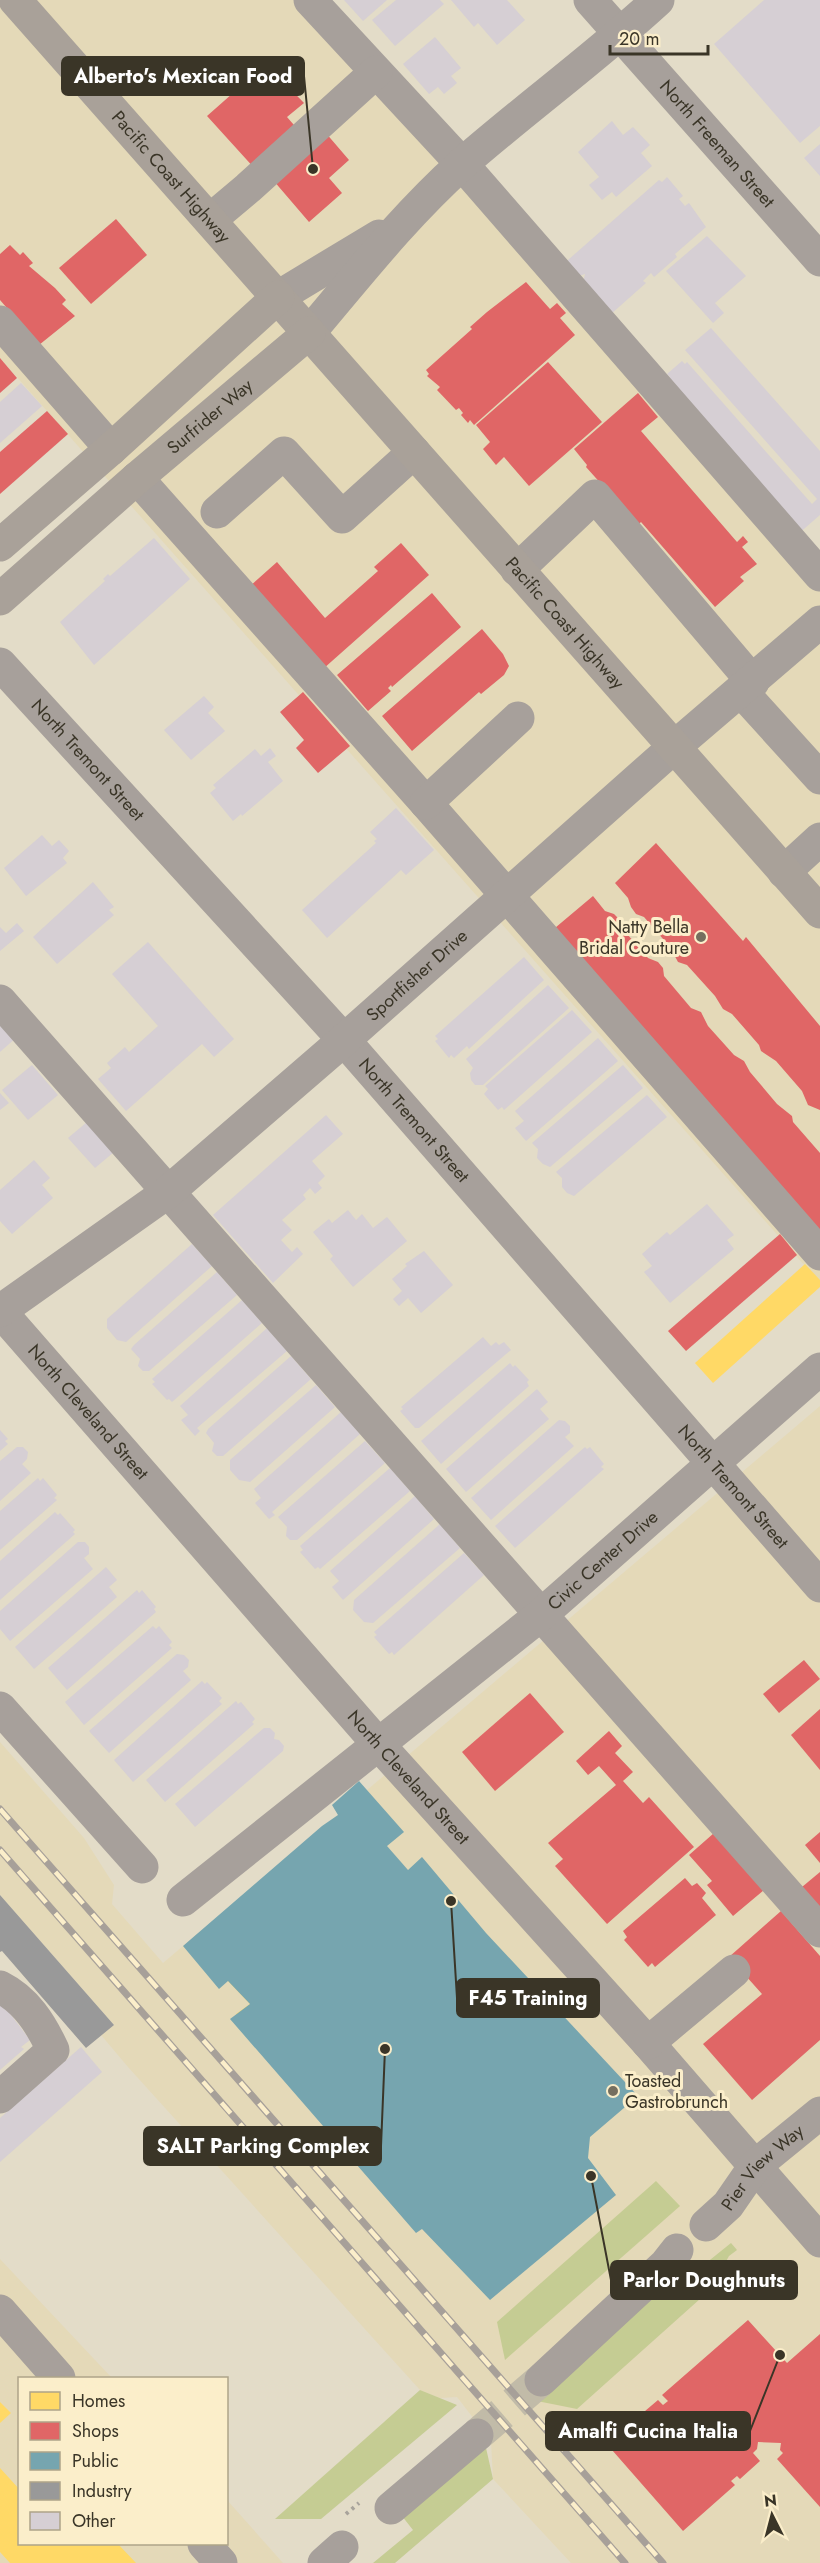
<svg xmlns="http://www.w3.org/2000/svg" width="820" height="2563" viewBox="0 0 820 2563" font-family="Jost,sans-serif">
  <style>
    .built { fill: #e4d9b8 }
    .green { fill: #c5cc93 }
    .homes { fill: #ffd966 }
    .shops { fill: #e06666 }
    .public { fill: #76a5af }
    .industry { fill: #999 }
    .building { fill: #d6cfd4 }
    .lines { fill: none; stroke-linecap: round; stroke-linejoin: round }
    .minor-tunnel { stroke: #c1bba8; stroke-width: 33; stroke-dasharray: 33 16; stroke-linecap: butt }
    .path { stroke: #a8a39b; stroke-width: 4; stroke-dasharray: 3 4.5; stroke-linecap: butt }
    .minor { stroke: #a7a09b; stroke-width: 33 }
    .major { stroke: #a9a199; stroke-width: 33 }
    .rail-casing { stroke: #a7a099; stroke-width: 7 }
    .rail { stroke: #fbeeca; stroke-width: 4.5; stroke-dasharray: 14; stroke-linecap: butt }
    .poi-dot { fill: #756f5f; stroke: #fbeeca; stroke-width: 2 }
    .labels { text-anchor: middle; dominant-baseline: central; stroke-width: 6; stroke-linejoin: round; paint-order: stroke }
    .street-label { font-size: 18px; fill: #3a3527; stroke: #fbeeca }
    .poi-label { font-size: 18px; fill: #3a3527; stroke: #fbeeca; text-anchor: end }
    .leader { fill: none; stroke: #3a3527; stroke-width: 2 }
    .callout-dot { fill: #3a3527; stroke: #fbeeca; stroke-width: 2 }
    .callout { fill: #3a3527; stroke: #3a3527; stroke-width: 2 }
    .callout-label { font-size: 20px; text-anchor: middle; font-weight: bold; fill: #fff }
  </style>
  <rect width="100%" height="100%" fill="#e3dcc8"/>
  <g class="built">
    <path d="M0,0H314L820,577V1283L0,358Z"/>
    <path d="M820,1406V2563H571L493,2479L491,2441L457,2397L439,2398L420,2390L128,2067L101,2035L114,2025L0,1895V1742L84,1838L114,1885L112,1904L163,1963Z"/>
    <path d="M0,2259L112,2378H20V2544H226L227,2500L283,2563H0Z"/>
  </g>
  <g class="green">
    <path d="M656,2181L680,2206L505,2360L497,2322Z"/>
    <path d="M731,2243L737,2250L729,2256L710,2290L577,2409L532,2400L681,2265L690,2276Z"/>
    <path d="M420,2390L457,2405L321,2519H275Z"/>
    <path d="M484,2439L493,2479L395,2563H373L413,2530L398,2511Z"/>
  </g>
  <g class="homes">
    <path d="M805,1264L820,1280V1287L713,1383L695,1363Z"/>
    <path d="M326,1899L343,1920L356,1912L372,1931L389,1918L535,2083L522,2095L574,2150L461,2240L430,2209L414,2223L236,2014L250,2004L228,1981Z"/>
    <path d="M0,2402L11,2413L0,2423Z"/>
    <path d="M0,2468L20,2490V2544H118L136,2563H10L0,2552Z"/>
  </g>
  <g class="shops">
    <path d="M266,64L304,103L287,117L300,132L257,171L207,116Z"/>
    <path d="M325,132L349,160L329,178L342,193L309,222L273,180Z"/>
    <path d="M116,219L147,255L91,304L59,268Z"/>
    <path d="M10,245L20,255L23,252L33,263L29,266L55,288L66,300L62,304L75,316L39,345L0,300V254Z"/>
    <path d="M526,282L550,309L557,303L566,313L560,318L575,335L474,425L470,420L468,423L461,415L463,413L459,408L456,410L437,390L440,387L427,376L429,374L426,370L472,329L470,327L487,312Z"/>
    <path d="M0,358L17,378L0,393Z"/>
    <path d="M548,362L602,422L529,486L504,457L496,465L483,449L490,442L476,425Z"/>
    <path d="M638,393L658,417L641,431L737,542L743,536L748,542L742,547L757,564L740,577L744,581L715,607L641,522L638,525L586,467L587,465L574,449Z"/>
    <path d="M47,411L68,434L0,494V452Z"/>
    <path d="M401,543L429,575L323,669L248,588L277,562L325,618L378,571L374,567Z"/>
    <path d="M432,593L461,627L392,687L391,685L388,688L391,691L368,711L337,675Z"/>
    <path d="M482,629L503,654L509,666L504,675L481,694L479,692L412,751L382,716Z"/>
    <path d="M303,692L350,746L318,773L296,748L304,740L280,712Z"/>
    <path d="M656,843L743,941L746,937L820,1026V1110L808,1105L802,1091L776,1061L761,1051L759,1045L732,1014L723,1009L715,996L687,965L678,962L670,947L644,917L636,914L631,907L628,898L615,883Z"/>
    <path d="M593,896L605,911L614,914L620,920L621,927L648,958L658,962L663,968L664,976L691,1008L701,1012L708,1026L734,1055L744,1061L750,1072L777,1104L792,1116L793,1122L820,1153V1242L549,933Z"/>
    <path d="M780,1234L797,1255L686,1351L668,1331Z"/>
    <path d="M804,1660L820,1679L779,1713L763,1694Z"/>
    <path d="M530,1693L564,1732L495,1791L462,1752Z"/>
    <path d="M820,1709V1770L791,1735Z"/>
    <path d="M609,1731L622,1746L615,1753L633,1772L623,1781L643,1803L649,1797L694,1847L607,1924L555,1866L563,1859L548,1843L616,1785L599,1766L588,1775L576,1761Z"/>
    <path d="M820,1832V1863L805,1845Z"/>
    <path d="M714,1833L764,1890L733,1916L707,1885L712,1881L689,1855Z"/>
    <path d="M820,1872V1908L802,1887Z"/>
    <path d="M685,1878L692,1886L697,1883L706,1893L702,1898L716,1915L655,1967L652,1963L648,1967L624,1940L627,1937L623,1931Z"/>
    <path d="M781,1911L820,1956V2040L752,2100L703,2044L762,1994L729,1957Z"/>
    <path d="M748,2320L787,2363L820,2334V2507L777,2459L783,2453L780,2450L781,2443L758,2442L757,2449L753,2453L760,2461L740,2479L737,2476L731,2481L735,2485L683,2531L612,2450L630,2434L625,2428L658,2400L663,2405L668,2401L662,2395Z"/>
  </g>
  <path class="public" d="M359,1781L404,1832L387,1846L408,1870L422,1857L486,1933L638,2096L590,2137L588,2158L616,2195L490,2300L422,2229L416,2233L230,2019L250,2004L228,1981L219,1989L183,1946L322,1826L338,1815L332,1805Z"/>
  <path class="industry" d="M0,1895L114,2025L86,2048L2,1951L0,1952Z"/>
  <g class="building">
    <path d="M344,0H387L363,21Z"/>
    <path d="M396,0H440L444,4L395,46L372,20Z"/>
    <path d="M451,0H507L525,20L497,45L478,23L474,27Z"/>
    <path d="M764,0H820V126L800,143L714,44Z"/>
    <path d="M435,37L461,68L451,76L457,83L444,94L438,87L429,94L403,64Z"/>
    <path d="M612,121L623,135L633,127L650,145L641,153L652,166L616,197L612,192L602,200L589,185L599,177L578,152Z"/>
    <path d="M820,144V176L804,158Z"/>
    <path d="M667,177L683,196L679,199L685,206L689,203L706,227L675,254L677,257L654,277L651,273L643,281L646,283L611,314L583,283L585,274L579,276L567,265L568,260L659,180L662,182Z"/>
    <path d="M707,236L746,276L715,303L724,313L713,323L666,271Z"/>
    <path d="M711,328L820,451V515L797,535L663,383L670,377L667,374L682,361L685,364L687,362L812,504L817,499L685,350Z"/>
    <path d="M21,383L42,406L0,443V402Z"/>
    <path d="M154,538L190,579L94,665L60,622L105,581L103,579L108,574L110,576Z"/>
    <path d="M204,696L214,707L208,713L225,731L191,760L164,730Z"/>
    <path d="M270,748L276,756L268,762L283,781L242,816L241,814L233,821L210,793L216,788L213,785L255,749L261,756Z"/>
    <path d="M396,808L434,850L406,875L401,870L327,938L302,910L376,843L374,841L377,839L370,832Z"/>
    <path d="M42,835L52,846L59,840L69,851L63,858L67,863L26,896L4,868Z"/>
    <path d="M93,882L114,907L109,910L114,915L57,964L33,937Z"/>
    <path d="M17,923L24,931L0,951V927L6,933Z"/>
    <path d="M148,942L234,1039L214,1057L202,1044L126,1111L98,1079L111,1068L107,1063L125,1047L129,1052L158,1026L112,974Z"/>
    <path d="M524,957L544,980L469,1049L467,1046L454,1058L451,1055L449,1058L435,1041L438,1039L435,1036Z"/>
    <path d="M548,985L569,1008L483,1085H475L471,1080L470,1073L473,1068L466,1059Z"/>
    <path d="M572,1010L592,1032L504,1110L502,1107L498,1110L484,1094L488,1089L485,1086Z"/>
    <path d="M0,1017L17,1037L0,1052Z"/>
    <path d="M598,1038L618,1061L526,1141L515,1128L524,1121L515,1111Z"/>
    <path d="M32,1065L58,1095L28,1120L2,1090Z"/>
    <path d="M623,1065L643,1088L550,1167L543,1164L537,1158L538,1149L532,1143Z"/>
    <path d="M0,1093L9,1103L0,1110Z"/>
    <path d="M647,1095L667,1117L574,1196L567,1193L562,1187V1178L556,1172Z"/>
    <path d="M326,1115L343,1134L312,1161L325,1176L318,1183L322,1188L315,1194L310,1188L303,1195L306,1199L282,1220L292,1230L281,1240L292,1252L297,1247L303,1254L273,1283L213,1215Z"/>
    <path d="M87,1122L114,1152L95,1168L68,1138Z"/>
    <path d="M34,1160L50,1178L42,1185L53,1198L12,1234L0,1221V1190Z"/>
    <path d="M707,1204L734,1235L727,1240L734,1249L670,1303L644,1272L652,1266L642,1254L667,1232L670,1235Z"/>
    <path d="M348,1210L356,1220L362,1214L373,1228L387,1217L407,1241L353,1287L330,1259L333,1256L313,1232L329,1219L332,1223Z"/>
    <path d="M192,1244L212,1266L126,1342L117,1340L107,1328V1319Z"/>
    <path d="M424,1251L453,1285L421,1313L408,1298L399,1306L393,1299L402,1291L392,1279L407,1266L405,1264Z"/>
    <path d="M217,1272L237,1295L149,1371H143L138,1366L140,1359L131,1349L134,1345Z"/>
    <path d="M242,1300L262,1323L172,1402L169,1399L167,1400L152,1384L155,1382L152,1379Z"/>
    <path d="M267,1328L287,1351L197,1428L200,1431L195,1436L181,1420L188,1415L180,1406Z"/>
    <path d="M483,1337L491,1346L496,1342L499,1345L504,1342L511,1350L419,1428H415L400,1411L403,1409L401,1407Z"/>
    <path d="M291,1356L311,1379L223,1456H217L212,1451L214,1443L206,1433L208,1429Z"/>
    <path d="M510,1363L513,1367L515,1365L529,1380L527,1382L529,1386L441,1464L421,1441Z"/>
    <path d="M316,1385L335,1407L250,1482L239,1480L230,1470V1460Z"/>
    <path d="M537,1389L548,1402L540,1409L549,1419L466,1492L446,1469Z"/>
    <path d="M341,1412L360,1434L272,1512L275,1515L269,1519L255,1503L261,1498L254,1489Z"/>
    <path d="M559,1420L565,1421L570,1426V1433L565,1437L574,1446L491,1520L471,1498Z"/>
    <path d="M0,1430L8,1439L5,1441L8,1444L0,1451Z"/>
    <path d="M365,1441L385,1463L297,1540H290L286,1536L287,1527L278,1517Z"/>
    <path d="M17,1447H23L28,1452L27,1459L22,1464L31,1473L0,1501V1461Z"/>
    <path d="M585,1447L587,1449L590,1447L604,1464L601,1467L604,1469L515,1548L495,1526Z"/>
    <path d="M390,1468L410,1491L320,1569L318,1567L315,1569L300,1552L303,1550L300,1546Z"/>
    <path d="M38,1478L40,1481L43,1478L57,1495L54,1498L57,1500L0,1550V1511Z"/>
    <path d="M415,1496L434,1519L343,1600L332,1587L339,1581L330,1571Z"/>
    <path d="M55,1512L58,1515L60,1513L75,1530L73,1532L75,1534L0,1600V1561Z"/>
    <path d="M440,1524L460,1548L373,1623L364,1622L353,1610L354,1600Z"/>
    <path d="M78,1542H85L89,1547V1554L84,1558L93,1569L10,1641L0,1629V1611Z"/>
    <path d="M464,1553L484,1575L394,1655L392,1652L389,1654L374,1637L377,1635L374,1632Z"/>
    <path d="M106,1567L117,1580L109,1587L117,1597L34,1669L15,1647Z"/>
    <path d="M137,1590L139,1593L142,1590L156,1607L154,1609L156,1612L67,1690L48,1668Z"/>
    <path d="M153,1626L156,1629L159,1626L172,1642L169,1645L172,1648L84,1725L65,1702Z"/>
    <path d="M177,1654L184,1655L189,1660L188,1667L183,1671L191,1680L109,1753L89,1731Z"/>
    <path d="M202,1681L205,1684L207,1682L222,1698L219,1701L222,1704L133,1782L114,1760Z"/>
    <path d="M236,1701L238,1704L241,1702L255,1719L252,1722L254,1724L165,1802L146,1780Z"/>
    <path d="M264,1728H270L275,1733L274,1739L279,1740L284,1746L283,1751L195,1827L175,1804Z"/>
    <path d="M2,2003L30,2040L21,2047L24,2049L0,2070V2005Z"/>
    <path d="M81,2047L102,2072L0,2162V2118Z"/>
  </g>
  <g class="lines">
    <path class="minor-tunnel" d="M477,2435L541,2380"/>
    <path class="path" d="M346,2514L359,2503"/>
    <g class="minor">
      <path d="M310,0L462,164L820,575"/>
      <path id="s1" d="M590,0L820,260"/>
      <path d="M210,220L248,188L376,72"/>
      <path d="M278,297L379,236"/>
      <path d="M0,322L111,449"/>
      <path d="M309,333C358,275 405,215 462,164C526,108 595,58 658,0"/>
      <path d="M137,478L426,803L820,1254"/>
      <path d="M217,512L284,453L342,517L414,452"/>
      <path d="M517,570L595,496L753,682"/>
      <path id="s2" d="M0,664L344,1040L820,1586"/>
      <path d="M741,691L820,778"/>
      <path d="M426,803L518,718"/>
      <path d="M784,872L820,839"/>
      <path d="M0,1001L820,1931"/>
      <path id="s3" d="M0,1311L379,1745L648,2043L820,2241"/>
      <path id="s4" d="M0,1311L168,1192L344,1040L673,748L820,622"/>
      <path d="M0,1708L142,1867"/>
      <path id="s5" d="M183,1900L542,1614L820,1369"/>
      <path d="M0,1987C26,2000 41,2024 53,2050L0,2097"/>
      <path d="M648,2043L734,1971"/>
      <path id="s6" d="M706,2225L728,2205L755,2166L820,2113"/>
      <path d="M0,2311L59,2378"/>
      <path d="M541,2380L666,2264L677,2250"/>
      <path d="M391,2508L477,2435"/>
      <path d="M204,2544L221,2563"/>
      <path d="M324,2563L342,2547"/>
    </g>
    <g class="major">
      <path id="s7" d="M15,0L820,912"/>
      <path d="M0,545L111,449L278,297"/>
      <path id="s8" d="M0,599L137,478L309,333"/>
    </g>
    <g class="rail-casing">
      <g id="rail">
        <path d="M0,1809L663,2563"/>
        <path d="M0,1850L625,2563"/>
      </g>
    </g>
    <use href="#rail" class="rail"/>
  </g>
  <g class="poi-dot">
    <circle cx="701" cy="937" r="6"/>
    <circle cx="613" cy="2091" r="6"/>
  </g>
  <g class="labels">
    <g class="street-label">
      <text stroke="none"><textPath href="#s1" startOffset="192">North Freeman Street</textPath></text>
      <text stroke="none"><textPath href="#s7" startOffset="236">Pacific Coast Highway</textPath></text>
      <text stroke="none"><textPath href="#s8" startOffset="278">Surfrider Way</textPath></text>
      <text stroke="none"><textPath href="#s7" startOffset="831">Pacific Coast Highway</textPath></text>
      <text stroke="none"><textPath href="#s2" startOffset="130">North Tremont Street</textPath></text>
      <text stroke="none"><textPath href="#s4" startOffset="536">Sportfisher Drive</textPath></text>
      <text stroke="none"><textPath href="#s2" startOffset="616">North Tremont Street</textPath></text>
      <text stroke="none"><textPath href="#s3" startOffset="134">North Cleveland Street</textPath></text>
      <text stroke="none"><textPath href="#s2" startOffset="1102">North Tremont Street</textPath></text>
      <text stroke="none"><textPath href="#s5" startOffset="540">Civic Center Drive</textPath></text>
      <text stroke="none"><textPath href="#s3" startOffset="620">North Cleveland Street</textPath></text>
      <text stroke="none"><textPath href="#s6" startOffset="81">Pier View Way</textPath></text>
    </g>
    <g class="poi-label">
      <text x="689" y="927">Natty Bella<tspan x="689" dy="21">Bridal Couture</tspan></text>
      <text x="625" y="2081" text-anchor="start">Toasted<tspan x="625" dy="21">Gastrobrunch</tspan></text>
    </g>
  </g>
  <path class="leader" d="M313 169L304 76M451 1901L457 1998M385 2049L381 2146M591 2176L611 2280M780 2355L750 2431"/>
  <g class="callout-dot">
    <circle cx="313" cy="169" r="6"/>
    <circle cx="451" cy="1901" r="6"/>
    <circle cx="385" cy="2049" r="6"/>
    <circle cx="591" cy="2176" r="6"/>
    <circle cx="780" cy="2355" r="6"/>
  </g>
  <g class="callout">
    <rect x="62" y="57" width="242" height="38" rx="6"/>
    <rect x="457" y="1979" width="142" height="38" rx="6"/>
    <rect x="144" y="2127" width="237" height="38" rx="6"/>
    <rect x="611" y="2261" width="186" height="38" rx="6"/>
    <rect x="546" y="2412" width="204" height="38" rx="6"/>
  </g>
  <g class="callout-label">
    <text x="183" y="83">Alberto's Mexican Food</text>
    <text x="528" y="2005">F45 Training</text>
    <text x="263" y="2153">SALT Parking Complex</text>
    <text x="704" y="2287">Parlor Doughnuts</text>
    <text x="648" y="2438">Amalfi Cucina Italia</text>
  </g>
  <rect x="18" y="2377" width="210" height="168" fill="#fbeeca" stroke="#aea489" stroke-width="1.5"/>
  <rect x="30" y="2392" width="30" height="18" fill="#ffd966" stroke="#aea489" stroke-width="1.5"/>
  <text x="72" y="2407" font-size="18" fill="#3a3527">Homes</text>
  <rect x="30" y="2422" width="30" height="18" fill="#e06666" stroke="#aea489" stroke-width="1.5"/>
  <text x="72" y="2437" font-size="18" fill="#3a3527">Shops</text>
  <rect x="30" y="2452" width="30" height="18" fill="#76a5af" stroke="#aea489" stroke-width="1.5"/>
  <text x="72" y="2467" font-size="18" fill="#3a3527">Public</text>
  <rect x="30" y="2482" width="30" height="18" fill="#999999" stroke="#aea489" stroke-width="1.5"/>
  <text x="72" y="2497" font-size="18" fill="#3a3527">Industry</text>
  <rect x="30" y="2512" width="30" height="18" fill="#d6cfd4" stroke="#aea489" stroke-width="1.5"/>
  <text x="72" y="2527" font-size="18" fill="#3a3527">Other</text>
  <g transform="translate(772 2515) rotate(354)" stroke="#fbeeca" stroke-width="4.5" paint-order="stroke">
  <path d="M0-4.5L10 22L0 15L-10 22Z" fill="#3a3527"/>
  <text y="-9" font-size="16" font-weight="bold" text-anchor="middle" fill="#3a3527">N</text>
  </g>
  <path d="M610 45v9h98v-9" fill="none" stroke="#3a3527" stroke-width="3"/>
  <text x="619" y="45" font-size="18" fill="#3a3527" stroke="#fbeeca" stroke-width="4.5" paint-order="stroke">20 m</text>
</svg>
